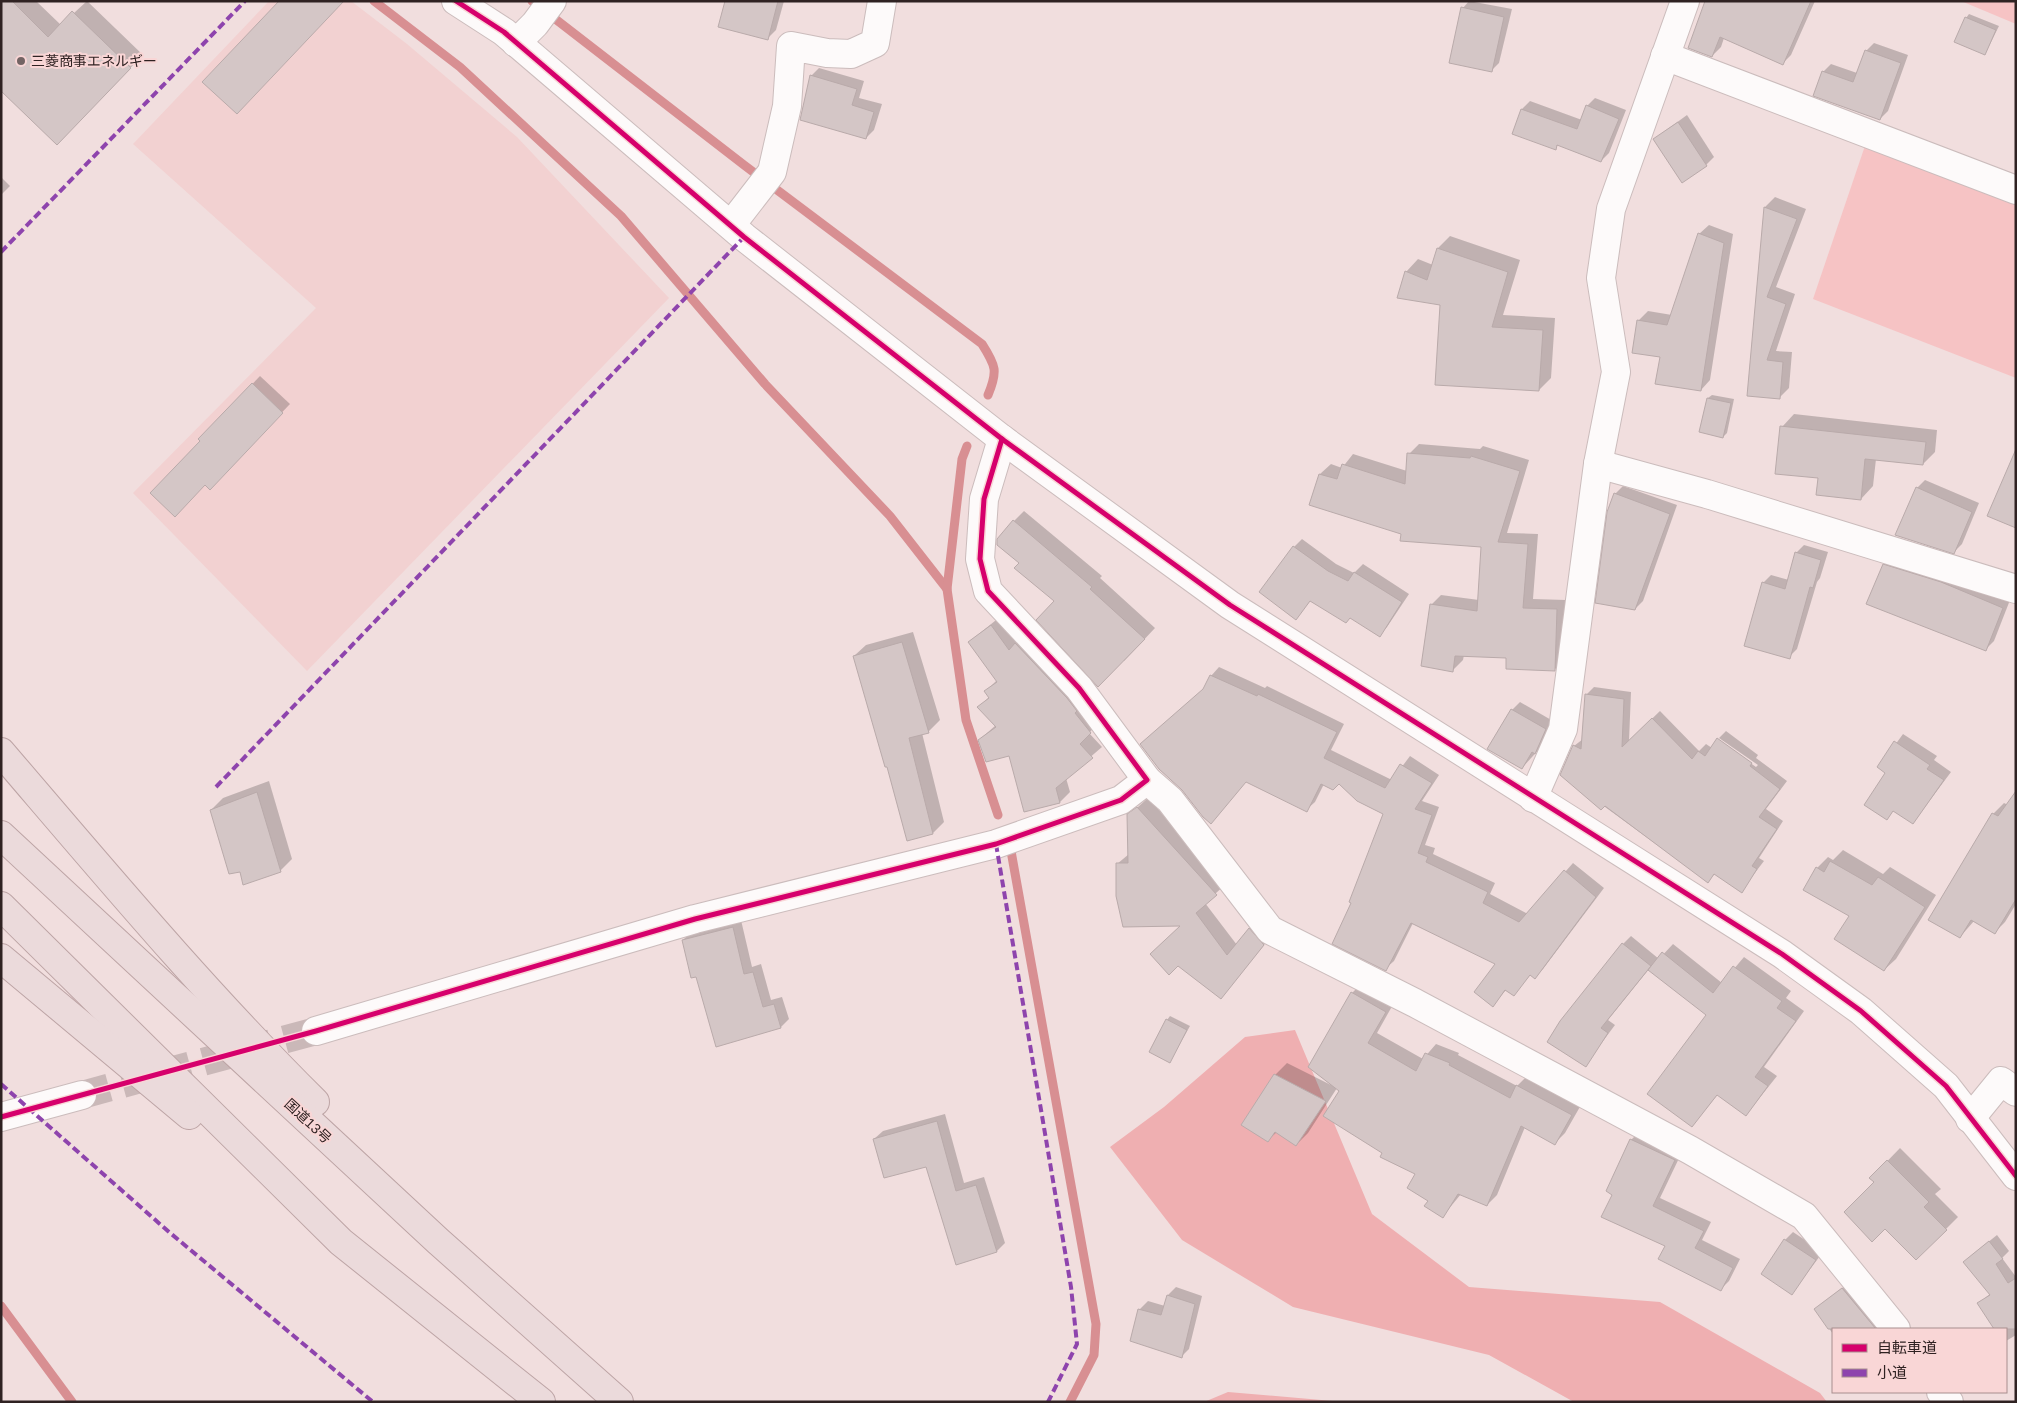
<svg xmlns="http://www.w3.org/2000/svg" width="2017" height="1403" viewBox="0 0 2017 1403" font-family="Helvetica,'Noto Sans JP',sans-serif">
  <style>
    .built { fill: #f2d1d1 }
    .green { fill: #f6c3c4 }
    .forest { fill: #efafb1 }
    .shadow { fill: #0003 }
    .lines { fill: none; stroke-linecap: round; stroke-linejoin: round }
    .stream { stroke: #d88f92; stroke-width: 9 }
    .building { fill: #d4c6c6; stroke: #b9aaaa }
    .minor-tunnel { stroke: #cab8b8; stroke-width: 28; stroke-dasharray: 28 14; stroke-linecap: butt }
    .minor-casing { stroke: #cbbcbc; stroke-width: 30 }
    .highway-casing { stroke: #bda4a5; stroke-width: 30 }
    .minor { stroke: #fdfafa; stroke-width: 28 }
    .highway { stroke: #ebdadb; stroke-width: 28 }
    .quiet { stroke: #8e44ad; stroke-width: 4; stroke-dasharray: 8 4; stroke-linecap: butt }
    .cycleway-casing { stroke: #f9d6d6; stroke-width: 8 }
    .cycleway { stroke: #d6006c; stroke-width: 5 }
    .poi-dot { fill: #736464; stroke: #f9d6d6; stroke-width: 2 }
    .labels { text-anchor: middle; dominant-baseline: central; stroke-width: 4; stroke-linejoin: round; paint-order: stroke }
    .poi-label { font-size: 14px; fill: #2f2222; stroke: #f9d6d6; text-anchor: start }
    .street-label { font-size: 14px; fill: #2f2222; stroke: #f9d6d6 }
  </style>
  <rect width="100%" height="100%" fill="#f1dede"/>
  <path class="built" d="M269,1H351L407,44L517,137L669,298L307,671L133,493L316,308L133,144Z"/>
  <g class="green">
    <path d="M1961,1H2016V24Z"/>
    <path d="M1869,134L2016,190V378L1813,299Z"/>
  </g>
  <g class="forest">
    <path d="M1295,1030L1372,1214L1469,1287L1660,1302L1820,1393L1827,1402H1574L1489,1355L1293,1307L1182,1240L1110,1147L1164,1107L1245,1037Z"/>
    <path d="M1228,1392L1344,1402H1204Z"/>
  </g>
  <g class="shadow">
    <path d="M1,1H36L61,25L87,1L143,55L57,143Z"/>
    <path d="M726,1H784L776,30L768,38Z"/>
    <path d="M1469,1L1512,9L1499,63L1491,71L1463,8Z"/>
    <path d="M1706,1H1815L1791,55L1782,64L1724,38L1721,47L1712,56Z"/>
    <path d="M1969,14L1999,26L1985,54L1966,18Z"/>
    <path d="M1874,43L1908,55L1888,111L1880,119L1823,72L1831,64L1857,73L1866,51Z"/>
    <path d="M819,68L864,81L859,98L882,104L874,130L866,138L811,76Z"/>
    <path d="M1595,98L1626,110L1609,153L1601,161L1559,144L1555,148L1522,109L1530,101L1582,120L1587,106Z"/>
    <path d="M1687,115L1714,157L1706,165L1654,139Z"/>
    <path d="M1,177L10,186L1,195Z"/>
    <path d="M1775,197L1806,209L1776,287L1795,294L1776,351L1792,352L1789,388L1779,398L1748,395L1765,207Z"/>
    <path d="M1709,225L1733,234L1710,380L1701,390L1661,356L1638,321L1648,311L1672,315L1699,234Z"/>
    <path d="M1450,236L1520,260L1503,315L1555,318L1551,378L1539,390L1406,272L1418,259L1433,265L1438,248Z"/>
    <path d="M260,376L290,404L210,488L199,439Z"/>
    <path d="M1712,395L1734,399L1727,433L1723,437L1708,398Z"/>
    <path d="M1794,414L1937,430L1935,452L1923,464L1876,459L1873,486L1861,499L1819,477L1782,427Z"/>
    <path d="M1419,444L1480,449L1483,446L1529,460L1507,533L1538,534L1533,599L1566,600L1565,660L1554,670L1507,657L1464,655L1463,660L1453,670L1431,605L1441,595L1479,600L1483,546L1402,533L1320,474L1331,464L1342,468L1353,454L1407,471L1409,454Z"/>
    <path d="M1925,480L1979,503L1962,544L1954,552L1917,488Z"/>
    <path d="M1623,486L1677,505L1643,601L1635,609L1615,494Z"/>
    <path d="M1024,511L1102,576L1100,578L1155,628L1124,661L1056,601L1020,563L1014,521Z"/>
    <path d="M1302,539L1336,564L1354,573L1363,564L1409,594L1387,627L1379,635L1351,617L1311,600L1296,618L1294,547Z"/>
    <path d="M1804,545L1828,552L1820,578L1817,582L1797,649L1789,657L1763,583L1771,575L1789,580L1796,553Z"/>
    <path d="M1892,557L2010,600L1994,641L1986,649L1884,565Z"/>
    <path d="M1001,616L1100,721L1089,733L1102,747L1066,778L1070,792L1060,802L1010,755L979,740L996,725L979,707L989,697L986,691L997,680L969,642Z"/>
    <path d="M913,632L940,720L928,732L922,733L944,822L933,833L888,765L854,656L866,645Z"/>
    <path d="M1219,667L1265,688L1267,686L1344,724L1331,750L1392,780L1410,756L1439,775L1422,801L1439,807L1425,845L1435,848L1433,854L1495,883L1490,894L1528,914L1573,863L1604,888L1543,969L1535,977L1531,974L1513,995L1506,990L1493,1005L1497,963L1413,923L1394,961L1385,969L1353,902L1384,813L1339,782L1324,784L1315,802L1306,810L1205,688L1211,676Z"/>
    <path d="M1594,687L1631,692L1629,741L1660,711L1699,751L1706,744L1712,748L1718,740L1756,767L1758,765L1719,738L1726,731L1758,755L1756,758L1787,781L1766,809L1783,821L1759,858L1764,861L1741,891L1715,874L1707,881L1561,775L1574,746L1583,739L1586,695Z"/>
    <path d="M1520,702L1553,721L1543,745L1522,768L1512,710Z"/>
    <path d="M1903,734L1937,756L1934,760L1951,772L1913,823L1894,810L1887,818V772L1879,767Z"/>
    <path d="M269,781L292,859L280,871L240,870L211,810L223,798Z"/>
    <path d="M2016,793V904L2005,922L1994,933L1974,921L1960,937L1993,814L2004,803L2008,805Z"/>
    <path d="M1148,798L1226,884L1205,903L1237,945L1259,919L1273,934L1221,997L1182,925L1117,864L1129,854V815Z"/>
    <path d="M1843,850L1883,874L1890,867L1936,895L1896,959L1884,970L1850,915L1817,868L1828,857L1833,860Z"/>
    <path d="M741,920L752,967L761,964L771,1000L782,997L789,1019L781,1027L697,975L683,940L691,932Z"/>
    <path d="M1631,936L1659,959L1673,944L1722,983L1744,957L1791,991L1786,998L1804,1011L1764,1067L1777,1076L1746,1115L1718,1094L1692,1126L1708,1015L1649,969L1608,1020L1615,1025L1585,1065L1623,944Z"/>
    <path d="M1362,983L1395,1001L1377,1033L1423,1059L1436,1044L1459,1053L1458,1055L1517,1086L1527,1076L1581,1105L1565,1133L1555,1143L1525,1127L1497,1195L1487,1205L1461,1194L1443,1216L1417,1174L1383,1152L1337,1088L1308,1133L1296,1145L1277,1132L1267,1141L1275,1075L1287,1063L1331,1085L1310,1067L1352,993Z"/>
    <path d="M1170,1016L1190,1026L1170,1061L1167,1020Z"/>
    <path d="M945,1114L964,1183L984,1177L1005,1243L997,1251L957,1264L927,1166L874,1139L883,1131Z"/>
    <path d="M1639,1132L1682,1152L1660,1198L1711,1222L1702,1240L1740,1259L1729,1281L1721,1289L1614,1194L1631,1140Z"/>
    <path d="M1900,1148L1941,1189L1935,1194L1958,1217L1916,1259L1871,1178Z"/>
    <path d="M1793,1232L1823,1252L1792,1293L1785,1240Z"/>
    <path d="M1997,1235L2009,1251L2002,1258L2016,1277V1335L2006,1341V1329H1995L1979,1303L1991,1293L1972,1255Z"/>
    <path d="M1851,1281L1884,1321L1875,1329H1833V1334L1815,1309Z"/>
    <path d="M1176,1287L1202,1296L1189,1349L1181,1357L1132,1340L1140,1309L1148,1301L1165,1306L1168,1295Z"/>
  </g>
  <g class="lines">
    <g class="stream">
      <path d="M374,1L460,67L621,216L765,384L890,516L947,589"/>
      <path d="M532,1L744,165L982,344C996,366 998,371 988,395"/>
      <path d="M967,446L962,459L947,589L966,720L998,815"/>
      <path d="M1011,851L1096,1324L1094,1355L1070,1402"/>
      <path d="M1,1306L72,1402"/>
    </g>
  </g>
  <g class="building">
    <path d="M1,1H12L48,37L72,11L131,68L57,145L1,91Z"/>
    <path d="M279,1H344L237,114L202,82Z"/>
    <path d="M725,1H778L768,40L718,27Z"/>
    <path d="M1705,1H1811L1783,65L1720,37L1712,57L1688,48Z"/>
    <path d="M1461,7L1504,17L1492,72L1449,63Z"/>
    <path d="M1965,17L1996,30L1985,55L1954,42Z"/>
    <path d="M1865,50L1901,63L1880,120L1813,96L1822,71L1853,82Z"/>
    <path d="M810,75L857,89L852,105L874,112L866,139L800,120Z"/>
    <path d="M1586,105L1619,119L1601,162L1557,145L1556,150L1512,134L1521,109L1577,129Z"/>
    <path d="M1678,122L1707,166L1682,183L1653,139Z"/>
    <path d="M1764,207L1797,219L1767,297L1786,304L1767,360L1783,362L1780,399L1747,396Z"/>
    <path d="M1698,233L1724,243L1701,391L1655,384L1660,357L1632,353L1637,320L1667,325Z"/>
    <path d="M1437,248L1508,272L1492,327L1543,330L1539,391L1435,385L1440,305L1397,298L1405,271L1427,280Z"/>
    <path d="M252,383L283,413L210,490L205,485L175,517L150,493L200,441L198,439Z"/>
    <path d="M1707,398L1731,403L1723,438L1699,432Z"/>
    <path d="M1780,426L1926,442L1923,465L1865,459L1861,500L1816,495L1818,478L1775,474Z"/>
    <path d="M2016,449V528L1987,516Z"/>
    <path d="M1407,453L1470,458L1471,456L1520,471L1498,542L1528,544L1523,608L1557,609L1555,671L1506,669V658L1455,656L1453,672L1421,666L1430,604L1477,611L1481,547L1400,541L1401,534L1309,505L1319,474L1337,479L1342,464L1405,484Z"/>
    <path d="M1916,487L1972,512L1954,554L1895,535Z"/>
    <path d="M1614,493L1670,514L1635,610L1595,603L1607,512Z"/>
    <path d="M1013,520L1092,587L1090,589L1145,639L1098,687L1036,620L1054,601L1014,568L1019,563L997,545V539Z"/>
    <path d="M1293,546L1328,571L1348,581L1354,572L1402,602L1380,637L1350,618L1346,623L1310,601L1296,620L1259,592Z"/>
    <path d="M1795,552L1821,560L1813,588L1810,587L1790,659L1744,646L1762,582L1785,589Z"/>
    <path d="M1883,564L1941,582L2003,608L1986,651L1866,604Z"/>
    <path d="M991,625L1009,650L1015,643L1067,698L1077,711L1075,713L1091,733L1080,744L1093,758L1056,788L1060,803L1024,812L1009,756L986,762L978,740L996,727L977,707L989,698L984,691L997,682L968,642Z"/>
    <path d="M902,642L929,733L909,738L933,834L907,841L887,767H885L853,656Z"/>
    <path d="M1210,675L1257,696L1258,694L1337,732L1324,758L1385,788L1400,764L1432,783L1415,809L1432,815L1418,853L1428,857L1426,862L1488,892L1483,903L1519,922L1564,870L1596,897L1535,979L1530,975L1514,996L1505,990L1493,1007L1474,992L1495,964L1411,923L1386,971L1332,944L1351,903L1349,902L1383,814L1357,801L1339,784L1333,790L1321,784L1307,812L1246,782L1211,824L1203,817L1182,790L1159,769L1140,744L1203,689Z"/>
    <path d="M1585,694L1624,699L1622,747L1652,718L1692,759L1698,751L1705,756L1717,738L1752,763L1750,766L1780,789L1759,817L1777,829L1752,866L1757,869L1742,893L1714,874L1708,883L1605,806L1601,810L1560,775L1573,745L1581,749Z"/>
    <path d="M1511,709L1546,729L1535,754L1532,752L1522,769L1487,749Z"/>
    <path d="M1894,741L1930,765L1927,769L1944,780L1913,824L1893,811L1887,820L1864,805L1885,773L1877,767Z"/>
    <path d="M2016,791V899L1995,934L1971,920L1960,938L1928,920L1992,813L1998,816Z"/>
    <path d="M257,792L281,872L243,885L240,872L229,874L210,810Z"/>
    <path d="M1137,807L1217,895L1196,913L1227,955L1249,928L1264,945L1221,999L1178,966L1169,975L1150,954L1180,926L1123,927L1116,896V863H1128L1127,814Z"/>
    <path d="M1830,861L1872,885L1878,877L1925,907L1884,971L1834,939L1849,916L1803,890L1816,867L1824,872Z"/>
    <path d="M733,927L744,974L753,972L763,1007L774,1004L781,1028L716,1047L696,977L691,978L682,940Z"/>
    <path d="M1622,943L1651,966L1601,1028L1608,1033L1586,1067L1547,1042L1560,1021Z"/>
    <path d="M1662,952L1713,993L1733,966L1782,1001L1777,1008L1796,1021L1755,1077L1768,1086L1746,1116L1717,1095L1692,1127L1647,1094L1706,1015L1648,970Z"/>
    <path d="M1351,992L1386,1012L1368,1043L1416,1071L1425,1053L1450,1063L1449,1065L1510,1098L1516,1085L1572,1115L1555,1145L1521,1126L1487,1206L1458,1194L1443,1218L1424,1206L1428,1201L1407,1188L1415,1174L1380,1157L1382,1153L1323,1116L1339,1091L1308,1067Z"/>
    <path d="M1166,1019L1187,1030L1170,1063L1149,1052Z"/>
    <path d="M1274,1074L1326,1101L1296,1146L1275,1132L1268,1142L1241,1125Z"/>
    <path d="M937,1121L956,1191L976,1185L997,1252L956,1265L926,1167L884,1178L873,1139Z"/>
    <path d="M1630,1139L1675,1160L1653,1206L1704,1231L1695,1248L1733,1268L1721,1291L1658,1259L1665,1246L1601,1217L1612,1195L1606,1191Z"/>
    <path d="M1887,1160L1929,1202L1924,1207L1947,1230L1916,1260L1885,1229L1872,1242L1844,1212L1874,1182L1869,1178Z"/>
    <path d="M1784,1239L1816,1260L1792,1295L1761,1274Z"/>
    <path d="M1989,1241L2003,1259L1996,1264L2008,1283L2016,1278V1329H1994L1977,1303L1990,1295L1963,1262Z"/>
    <path d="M1842,1288L1876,1329H1828L1814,1309Z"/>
    <path d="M1167,1295L1195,1304L1182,1358L1130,1341L1138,1309L1161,1315Z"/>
  </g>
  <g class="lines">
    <path class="minor-tunnel" d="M82,1095L316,1031"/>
    <g class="minor-casing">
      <g id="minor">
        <path d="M456,1L504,32L744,237L1002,439L1230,605L1782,954L1861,1011L1946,1086L2016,1176"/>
        <path d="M516,43L535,24L552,1"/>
        <path d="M1665,56L2016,190"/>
        <path d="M731,225L772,172L787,106L791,46L827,53L851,54L875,43L882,1"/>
        <path d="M1598,464L1707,494L2016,589"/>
        <path d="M1147,780L1170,800L1270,930L1415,1003L1690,1150L1804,1216L1896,1329"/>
        <path d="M1533,798L1563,729L1598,464L1616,372L1601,278L1611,209L1685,1"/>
        <path d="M316,1031L695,919L996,844L1121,800L1147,780L1079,688L988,591L980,559L984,499L1002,439"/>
        <path d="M1,1117L82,1095"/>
        <path d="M1970,1119L2001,1081L2016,1092"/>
        <path d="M1941,1392L1949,1402"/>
      </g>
    </g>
    <g class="highway-casing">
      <g id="highway">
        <path d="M1,752C103,871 204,992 315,1102"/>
        <path d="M1,835L438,1241L619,1402"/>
        <path d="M1,906L341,1242L541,1402"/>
        <path d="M1,958L189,1115"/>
      </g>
    </g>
    <use href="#minor" class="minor"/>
    <use href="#highway" class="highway"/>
    <g class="quiet">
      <path d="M1,252L245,1"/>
      <path d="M216,787L744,237"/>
      <path d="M996,844L1071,1287L1077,1344L1048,1402"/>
      <path d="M1,1084L169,1232L373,1402"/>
    </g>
    <g class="cycleway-casing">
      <g id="cycleway">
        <path d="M456,1L504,32L744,237L1002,439L1230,605L1782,954L1861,1011L1946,1086L2016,1176"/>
        <path d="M1,1117L316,1031L695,919L996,844L1121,800L1147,780L1079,688L988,591L980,559L984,499L1002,439"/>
      </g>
    </g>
    <use href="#cycleway" class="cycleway"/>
  </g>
  <circle class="poi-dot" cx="21" cy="61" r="5"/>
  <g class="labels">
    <g class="poi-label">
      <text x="31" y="61">三菱商事エネルギー</text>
    </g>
    <g class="street-label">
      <text transform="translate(308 1121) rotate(43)">国道13号</text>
    </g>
  </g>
  <rect width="2017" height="1403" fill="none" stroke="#2f2222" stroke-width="5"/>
  <rect x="1832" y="1328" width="175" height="65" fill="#f9d6d6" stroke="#a88e8e"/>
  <rect x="1842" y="1344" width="25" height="8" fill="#d6006c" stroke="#a88e8e"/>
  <text x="1877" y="1353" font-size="15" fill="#2f2222">自転車道</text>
  <rect x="1842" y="1369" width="25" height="8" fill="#8e44ad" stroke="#a88e8e"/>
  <text x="1877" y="1378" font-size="15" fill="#2f2222">小道</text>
</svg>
